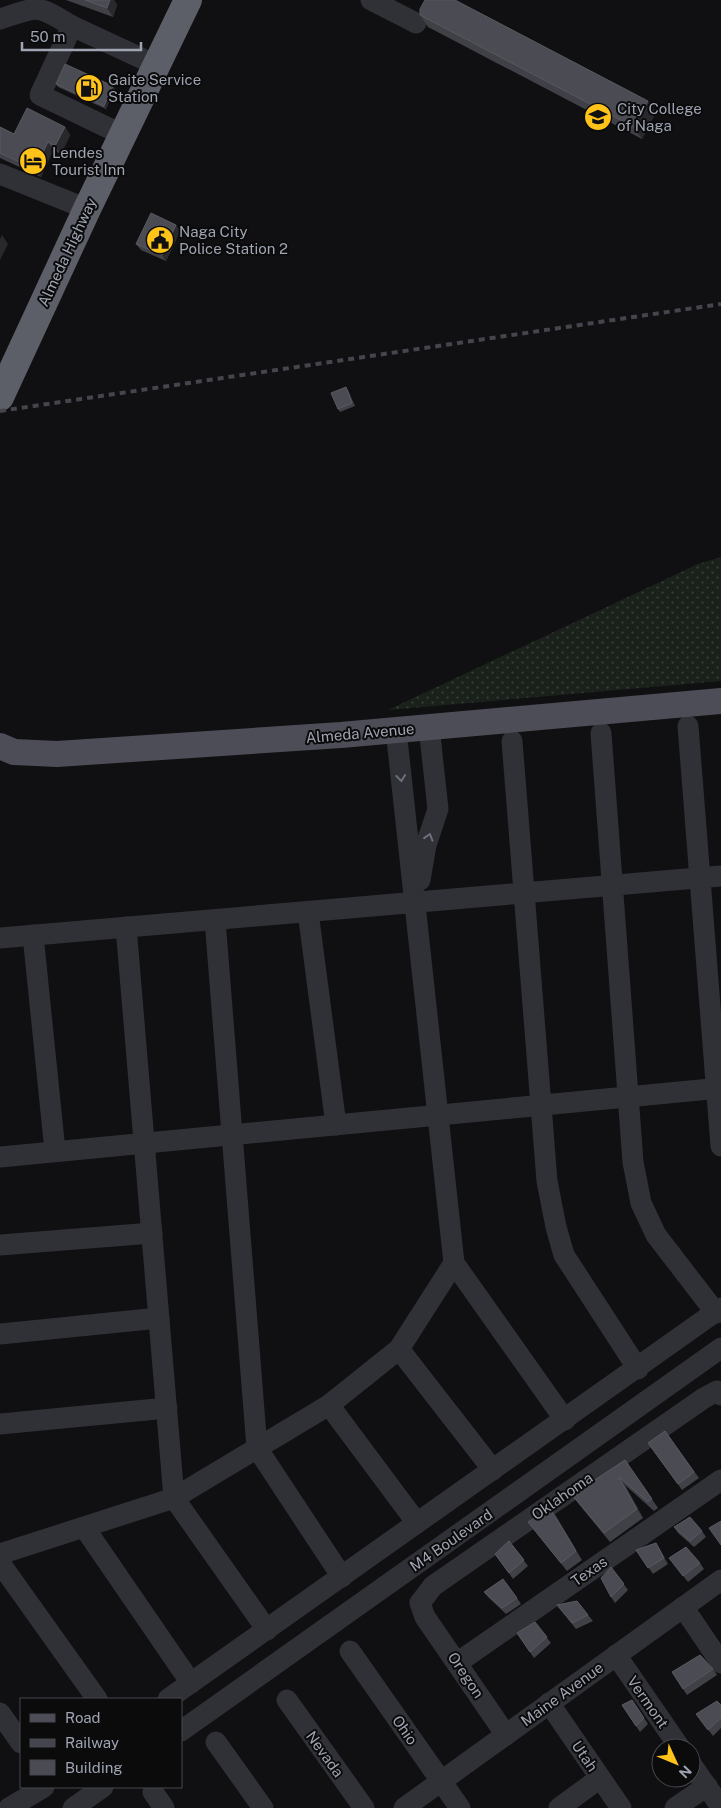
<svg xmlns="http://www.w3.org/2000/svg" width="721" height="1808" viewBox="0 0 721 1808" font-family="'Public Sans',sans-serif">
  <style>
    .grass { fill: url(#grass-dots) }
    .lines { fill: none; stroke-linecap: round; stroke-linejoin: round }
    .minor { stroke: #303136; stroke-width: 21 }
    .major { stroke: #4c4d56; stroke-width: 26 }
    .highway { stroke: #5c5e68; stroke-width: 28 }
    .rail { stroke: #45464d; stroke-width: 4; stroke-dasharray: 6 5; stroke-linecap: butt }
    .wall { fill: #404047 }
    .shaded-wall { fill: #29282d }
    .building { fill: #4a4b53; stroke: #585962 }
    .oneway { stroke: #6d707b }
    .labels { text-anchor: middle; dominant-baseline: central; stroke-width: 4; stroke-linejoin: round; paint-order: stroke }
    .poi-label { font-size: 15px; fill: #9fa4b3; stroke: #0b0b0c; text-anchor: start }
    .street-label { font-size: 15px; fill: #9fa4b3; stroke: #0b0b0c }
  </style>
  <defs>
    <pattern id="grass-dots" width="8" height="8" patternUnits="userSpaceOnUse" patternTransform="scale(1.25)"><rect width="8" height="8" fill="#1a211b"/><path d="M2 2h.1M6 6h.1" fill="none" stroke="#383e3a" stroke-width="1.8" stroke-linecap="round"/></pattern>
  </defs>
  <rect width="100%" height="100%" fill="#100f11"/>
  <path class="grass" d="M721,557V681L388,710L698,564Z"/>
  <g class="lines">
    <g class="minor">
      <path d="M371,0L416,23"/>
      <path d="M0,19C40,6 36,4 72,26"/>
      <path d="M123,135L40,95L72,26L156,65"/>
      <path d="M0,174L87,209"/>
      <path d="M688,726L721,1146"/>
      <path d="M396,730L454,1263L565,1420"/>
      <path d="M601,733L633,1162L641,1203L656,1235L716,1313"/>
      <path d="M512,741L547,1181L556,1227L564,1255L638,1369"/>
      <path d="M420,880L426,845L438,809L429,727"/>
      <path d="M308,912L336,1125"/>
      <path d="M215,920L257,1448L342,1577"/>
      <path d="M126,927L174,1498L267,1630"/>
      <path d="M33,935L55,1151"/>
      <path d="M0,938L721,876"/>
      <path d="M0,1157L721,1088"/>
      <path d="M0,1245L152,1233"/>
      <path d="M0,1334L159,1318"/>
      <path d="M399,1349L493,1470"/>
      <path d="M329,1405L417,1523"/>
      <path d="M0,1424L167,1408"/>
      <path d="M84,1527L191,1683"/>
      <path d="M0,1554L174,1498L329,1405L399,1349L454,1263"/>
      <path d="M0,1563L97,1699"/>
      <path d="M683,1607L721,1663"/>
      <path d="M350,1651L460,1808"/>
      <path d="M616,1655L680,1748"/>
      <path d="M457,1663L721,1480"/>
      <path d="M168,1699L721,1308"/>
      <path d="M287,1700L364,1808"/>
      <path d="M549,1703L621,1808"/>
      <path d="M0,1713L21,1743"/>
      <path d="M181,1731L721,1348"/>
      <path d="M506,1735L425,1617L420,1603L433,1586L704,1398L717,1391L721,1395"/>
      <path d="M216,1742L263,1808"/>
      <path d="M691,1764L721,1807"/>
      <path d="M153,1792L164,1808"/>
      <path d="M9,1808L44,1787"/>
      <path d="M73,1808L103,1787"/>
      <path d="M404,1808L721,1580"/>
      <path d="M559,1808L600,1778"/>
      <path d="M675,1808L707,1786"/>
    </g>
    <path class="major" d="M0,746L14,752L57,754L341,735L721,701"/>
    <path class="highway" d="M0,397L87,209L188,0"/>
    <path class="rail" d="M0,411L721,304"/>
  </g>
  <g class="wall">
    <path d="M66,0H114L117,5L113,17Z"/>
    <path d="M420,15L656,112L642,139L428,27Z"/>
    <path d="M56,84L113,86L115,89L106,109L58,87Z"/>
    <path d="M0,127L14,134L65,127L70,135L61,154L53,150L41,177L0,158Z"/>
    <path d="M176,225L180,231L166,261L141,250L136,244Z"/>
    <path d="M346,387L348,390L355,406L340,412L338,409Z"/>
    <path d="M665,1431L699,1478L682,1490L648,1443Z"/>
    <path d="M625,1460L658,1508L654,1511L625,1485L643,1518L610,1542L579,1504L572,1495Z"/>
    <path d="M556,1516L582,1560L567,1571L528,1522Z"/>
    <path d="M674,1527L702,1531L706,1537L694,1547L678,1533Z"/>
    <path d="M509,1541L528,1566L513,1579L495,1554Z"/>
    <path d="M656,1543L668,1564L653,1574L636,1550Z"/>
    <path d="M669,1558L700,1563L704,1569L688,1582Z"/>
    <path d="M611,1567L628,1590L615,1603L611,1597Z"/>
    <path d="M484,1592L517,1598L521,1604L506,1614L489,1598Z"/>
    <path d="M557,1605L588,1615L593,1621L576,1629Z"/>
    <path d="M535,1622L551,1643L534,1658L517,1633Z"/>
    <path d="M713,1669L717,1675L687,1695L683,1689Z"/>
    <path d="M632,1700L648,1724L640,1732L622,1705Z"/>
    <path d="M721,1705V1728L713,1736L696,1714Z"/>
    <path d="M686,1778L689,1783L684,1786L682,1783Z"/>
  </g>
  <g class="shaded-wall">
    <path d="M110,0H114L117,5L113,17L107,8Z"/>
    <path d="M113,86L115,89L106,109L104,106Z"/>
    <path d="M648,101L656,112L642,139L634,127Z"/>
    <path d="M65,127L70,135L61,154L55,146Z"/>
    <path d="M48,142L53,150L41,177L35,169Z"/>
    <path d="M176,225L180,231L166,261L162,255Z"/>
    <path d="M2,235L8,244L0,260V239Z"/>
    <path d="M619,1477L625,1485L643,1518L637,1509Z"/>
    <path d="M550,1508L556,1516L582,1560L576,1551Z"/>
    <path d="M656,1543L660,1549L668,1564L664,1558Z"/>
  </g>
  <g class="building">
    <path d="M85,0H110L107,8Z"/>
    <path d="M425,0H455L648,101L634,127L420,15V9Z"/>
    <path d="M65,64L113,86L104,106L56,84Z"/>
    <path d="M27,108L65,127L55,146L48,142L35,169L0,153V127L14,134Z"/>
    <path d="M151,213L176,225L162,255L136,244Z"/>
    <path d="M346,387L352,403L338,409L331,393Z"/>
    <path d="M665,1431L694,1472L678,1484L648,1443Z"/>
    <path d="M625,1460L652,1499L648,1502L619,1477L637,1509L604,1533L572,1495Z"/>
    <path d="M550,1508L576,1551L561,1563L528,1522Z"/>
    <path d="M690,1517L702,1531L690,1541L674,1527Z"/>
    <path d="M721,1521V1545L709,1528Z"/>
    <path d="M509,1541L524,1560L509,1573L495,1554Z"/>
    <path d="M656,1543L664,1558L648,1568L636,1550Z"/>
    <path d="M686,1547L700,1563L683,1576L669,1558Z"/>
    <path d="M611,1567L624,1584L611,1597L601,1578Z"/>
    <path d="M503,1579L517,1598L502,1608L484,1592Z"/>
    <path d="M577,1601L588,1615L572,1623L557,1605Z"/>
    <path d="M535,1622L547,1637L530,1652L517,1633Z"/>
    <path d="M700,1655L713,1669L683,1689L672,1672Z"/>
    <path d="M632,1700L644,1718L636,1726L622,1705Z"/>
    <path d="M717,1701L721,1705V1718L708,1730L696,1714Z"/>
    <path d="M679,1778H686L687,1780L682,1783Z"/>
  </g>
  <defs><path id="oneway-chevron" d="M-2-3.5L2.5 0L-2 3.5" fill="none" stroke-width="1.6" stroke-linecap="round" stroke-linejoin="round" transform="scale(1.25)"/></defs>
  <g class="oneway">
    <use href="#oneway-chevron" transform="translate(401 778) rotate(83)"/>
    <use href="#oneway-chevron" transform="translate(429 837) rotate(-73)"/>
  </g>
  <defs>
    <g id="fuel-disc" transform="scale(1.4375)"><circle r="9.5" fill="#ffc31a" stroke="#0b0b0c"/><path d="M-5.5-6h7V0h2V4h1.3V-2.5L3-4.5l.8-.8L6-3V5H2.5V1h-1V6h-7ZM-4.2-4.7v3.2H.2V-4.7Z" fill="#111"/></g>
    <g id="university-disc" transform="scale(1.4375)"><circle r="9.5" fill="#ffc31a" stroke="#0b0b0c"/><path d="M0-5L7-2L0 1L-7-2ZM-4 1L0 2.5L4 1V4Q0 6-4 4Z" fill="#111"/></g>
    <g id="hotel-disc" transform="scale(1.4375)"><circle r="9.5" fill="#ffc31a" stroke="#0b0b0c"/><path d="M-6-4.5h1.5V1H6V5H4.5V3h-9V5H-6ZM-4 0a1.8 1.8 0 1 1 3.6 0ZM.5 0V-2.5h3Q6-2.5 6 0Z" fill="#111"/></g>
    <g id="civic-disc" transform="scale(1.4375)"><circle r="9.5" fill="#ffc31a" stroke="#0b0b0c"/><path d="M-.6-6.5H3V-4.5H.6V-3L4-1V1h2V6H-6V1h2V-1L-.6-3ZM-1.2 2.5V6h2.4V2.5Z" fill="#111"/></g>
  </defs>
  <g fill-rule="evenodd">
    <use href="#fuel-disc" x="89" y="88"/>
    <use href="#university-disc" x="598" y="117"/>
    <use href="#hotel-disc" x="33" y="161"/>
    <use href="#civic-disc" x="160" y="240"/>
  </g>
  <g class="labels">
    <g class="poi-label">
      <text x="108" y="79">Gaite Service<tspan x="108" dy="17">Station</tspan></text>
      <text x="617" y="108">City College<tspan x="617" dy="17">of Naga</tspan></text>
      <text x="52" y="152">Lendes<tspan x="52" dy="17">Tourist Inn</tspan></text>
      <text x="179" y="231">Naga City<tspan x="179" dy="17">Police Station 2</tspan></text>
    </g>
    <g class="street-label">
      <text transform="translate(67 252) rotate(-65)">Almeda Highway</text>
      <text transform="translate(360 733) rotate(-5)">Almeda Avenue</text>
      <text transform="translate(562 1496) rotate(-35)">Oklahoma</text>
      <text transform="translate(451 1540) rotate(-35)">M4 Boulevard</text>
      <text transform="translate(589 1571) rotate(-35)">Texas</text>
      <text transform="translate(466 1675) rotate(56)">Oregon</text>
      <text transform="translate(562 1694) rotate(-36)">Maine Avenue</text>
      <text transform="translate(648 1702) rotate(55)">Vermont</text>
      <text transform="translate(405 1730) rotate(55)">Ohio</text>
      <text transform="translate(325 1754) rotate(54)">Nevada</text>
      <text transform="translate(585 1756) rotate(56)">Utah</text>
    </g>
  </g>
  <rect x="20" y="1698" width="162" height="90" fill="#0b0b0c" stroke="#46484f"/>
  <rect x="30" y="1714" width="25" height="8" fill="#4c4d56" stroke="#46484f"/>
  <text x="65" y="1723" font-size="15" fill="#9fa4b3">Road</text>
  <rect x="30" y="1739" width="25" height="8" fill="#45464d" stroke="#46484f"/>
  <text x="65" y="1748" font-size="15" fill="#9fa4b3">Railway</text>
  <rect x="30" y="1760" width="25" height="15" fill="#4a4b53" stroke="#46484f"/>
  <text x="65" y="1773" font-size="15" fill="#9fa4b3">Building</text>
  <g transform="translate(676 1763) rotate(134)"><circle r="24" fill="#0b0b0c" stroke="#46484f"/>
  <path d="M0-4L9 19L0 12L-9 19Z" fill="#ffc31a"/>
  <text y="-8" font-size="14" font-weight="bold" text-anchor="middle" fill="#9fa4b3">N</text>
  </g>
  <path d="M22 42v8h119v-8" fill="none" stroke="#9fa4b3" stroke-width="2.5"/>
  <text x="30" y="42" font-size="15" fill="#9fa4b3" stroke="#0b0b0c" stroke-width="4" paint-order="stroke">50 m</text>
</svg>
